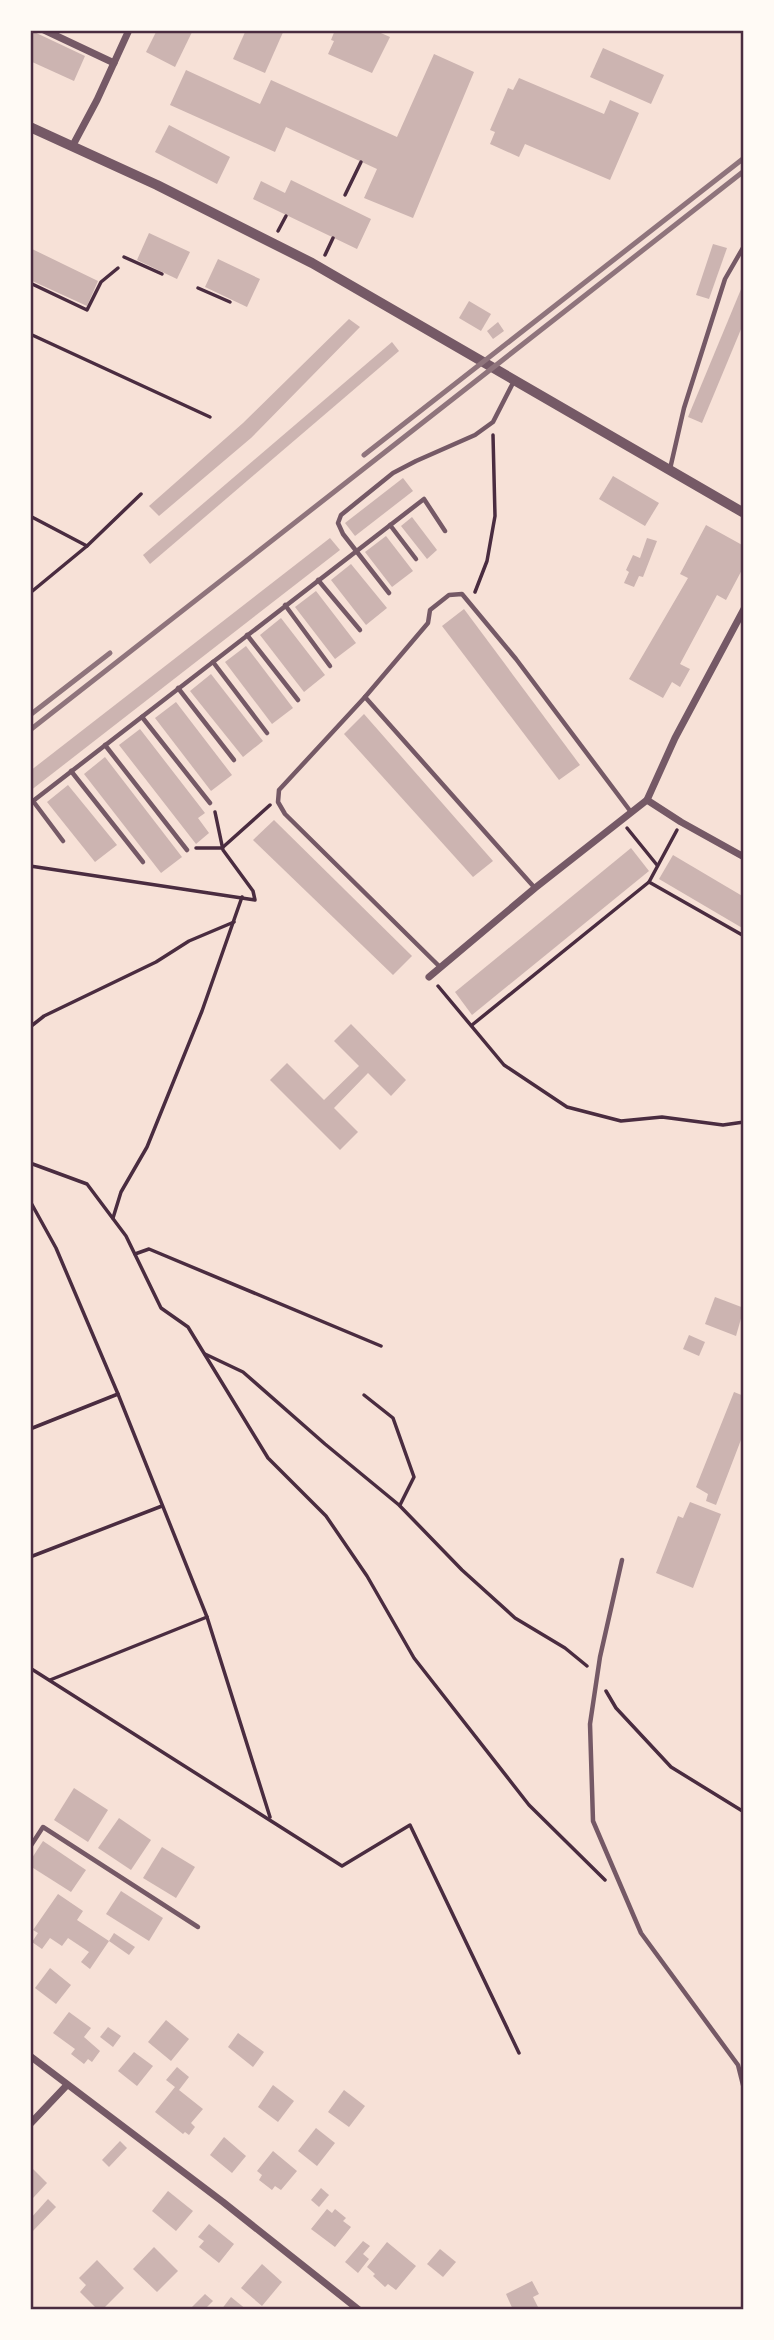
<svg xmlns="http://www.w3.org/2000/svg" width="774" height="2340" viewBox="0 0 774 2340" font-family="Manrope,sans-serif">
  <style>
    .building { fill: #ccb4b1 }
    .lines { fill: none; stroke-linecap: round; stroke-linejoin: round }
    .path { stroke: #4a2c40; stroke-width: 3.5 }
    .service { stroke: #755966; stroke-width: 4.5 }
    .minor { stroke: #755966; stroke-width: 7 }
    .tertiary { stroke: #755966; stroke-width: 10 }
    .rail { stroke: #8f747c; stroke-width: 5 }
    .neatline { fill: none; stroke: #4a2c40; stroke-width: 2.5 }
  </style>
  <rect width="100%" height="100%" fill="#f7e1d7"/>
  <g class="building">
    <path d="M30,30L85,56L74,81L30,61Z"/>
    <path d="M157,30H193L175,67L146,52Z"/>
    <path d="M246,30H284L265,73L233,59Z"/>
    <path d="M335,30H374L390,37L372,73L328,54L334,41L331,40Z"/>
    <path d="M603,48L664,75L651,104L590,77Z"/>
    <path d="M434,54L474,72L413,218L364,198L377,169L286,127L275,152L170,105L186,70L260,104L271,80L397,137Z"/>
    <path d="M519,78L604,114L610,100L639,113L610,180L525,144L519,157L490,144L495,132L490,130L508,88L513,90Z"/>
    <path d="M169,125L230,157L217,184L155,152Z"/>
    <path d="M291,180L371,219L357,249L253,199L261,181L285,193Z"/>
    <path d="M149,233L190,252L177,279L137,260Z"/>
    <path d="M713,244L727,248L709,299L696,295Z"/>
    <path d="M30,248L98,281L87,306L30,280Z"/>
    <path d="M218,259L260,279L247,307L205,287Z"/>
    <path d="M744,282V322L702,423L688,417Z"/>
    <path d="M469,301L491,314L481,331L459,318Z"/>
    <path d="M349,319L360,327L251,438L159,516L149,506L243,423Z"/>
    <path d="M498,322L504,331L493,339L487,331Z"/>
    <path d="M392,342L399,351L150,564L143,555Z"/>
    <path d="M613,476L659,503L645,526L599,499Z"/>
    <path d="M403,478L413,491L355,536L345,523Z"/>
    <path d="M412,517L437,550L427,559L401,526Z"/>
    <path d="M706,525L744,546V566L726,600L717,595L680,664L690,669L680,687L672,682L663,698L629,679L688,578L680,574Z"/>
    <path d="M386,536L413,571L392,587L365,552Z"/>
    <path d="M330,538L340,550L30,791V771Z"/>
    <path d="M647,538L657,541L643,577L639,576L634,587L624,583L629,572L626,570L633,555L640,558Z"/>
    <path d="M351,564L387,608L366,625L331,580Z"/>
    <path d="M316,591L356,643L335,659L295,607Z"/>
    <path d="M464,609L580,765L559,780L442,626Z"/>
    <path d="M281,618L325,675L304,692L260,635Z"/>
    <path d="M246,646L293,708L272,724L225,662Z"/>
    <path d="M211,674L263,741L243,757L190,691Z"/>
    <path d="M176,702L232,775L211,791L155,718Z"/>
    <path d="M364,714L493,861L473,877L344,734Z"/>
    <path d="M140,729L205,813L198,818L209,833L196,844L119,745Z"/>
    <path d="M105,757L182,857L161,873L84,774Z"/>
    <path d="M68,785L117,845L95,862L47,802Z"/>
    <path d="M274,820L412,956L393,975L253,840Z"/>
    <path d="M631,848L649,871L472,1015L455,992Z"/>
    <path d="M673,855L744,897V929L659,879Z"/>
    <path d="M351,1024L406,1080L391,1096L368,1073L334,1108L358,1132L340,1150L270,1080L287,1063L324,1100L359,1066L334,1041Z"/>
    <path d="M715,1297L744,1308L736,1336L705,1324Z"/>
    <path d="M689,1335L705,1342L699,1356L683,1349Z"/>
    <path d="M734,1392L744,1396V1432L716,1505L706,1501L708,1494L696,1487Z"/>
    <path d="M690,1502L721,1514L693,1588L656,1573L678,1516L683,1518Z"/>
    <path d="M74,1788L108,1810L88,1842L54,1820Z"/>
    <path d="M119,1818L151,1840L131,1870L98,1848Z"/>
    <path d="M43,1841L86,1870L71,1892L30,1866V1861Z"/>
    <path d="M162,1847L195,1867L176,1898L143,1878Z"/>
    <path d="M121,1891L163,1918L149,1941L106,1914Z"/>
    <path d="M58,1894L83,1911L77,1920L109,1941L90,1969L81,1962L89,1952L68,1938L62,1946L50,1938L42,1949L32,1942L38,1933L33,1930Z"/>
    <path d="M114,1933L135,1947L129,1955L109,1941Z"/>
    <path d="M50,1968L71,1985L56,2004L35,1988Z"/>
    <path d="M69,2012L91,2028L84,2037L100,2051L92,2062L88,2059L84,2064L71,2054L75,2049L53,2033Z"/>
    <path d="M166,2020L189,2039L171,2061L148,2042Z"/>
    <path d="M108,2027L121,2036L113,2047L100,2037Z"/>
    <path d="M238,2033L264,2052L253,2067L228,2047Z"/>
    <path d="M134,2052L153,2066L137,2086L118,2071Z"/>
    <path d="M177,2067L189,2077L179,2090L203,2109L191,2123L195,2127L189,2135L185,2132L183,2134L155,2112L175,2087L166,2080Z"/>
    <path d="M273,2085L294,2101L278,2122L258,2107Z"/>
    <path d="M344,2090L365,2106L349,2127L328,2112Z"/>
    <path d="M316,2128L335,2143L317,2166L298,2151Z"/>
    <path d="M224,2137L246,2156L232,2173L210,2155Z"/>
    <path d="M120,2141L127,2148L109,2167L102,2160Z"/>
    <path d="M273,2151L297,2171L281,2190L275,2186L272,2190L259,2180L262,2175L257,2171Z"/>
    <path d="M30,2166L47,2183L33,2198L30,2195Z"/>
    <path d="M321,2188L329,2195L319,2207L311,2200Z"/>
    <path d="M168,2191L193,2211L176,2231L152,2211Z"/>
    <path d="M48,2199L56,2207L30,2234V2219Z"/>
    <path d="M327,2209L332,2213L335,2209L346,2218L343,2221L351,2227L335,2247L311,2229Z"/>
    <path d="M209,2224L234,2244L219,2263L199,2247L204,2241L198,2237Z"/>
    <path d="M363,2241L370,2246L363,2254L369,2259L358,2273L345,2262Z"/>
    <path d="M387,2242L416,2266L396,2290L388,2284L385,2287L373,2276L375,2274L367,2267Z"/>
    <path d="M154,2247L178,2271L157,2292L133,2269Z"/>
    <path d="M440,2249L456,2262L443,2277L427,2264Z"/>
    <path d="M97,2260L124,2288L102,2310H98L80,2292L86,2285L79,2278Z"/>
    <path d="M262,2264L282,2282L262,2306L241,2288Z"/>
    <path d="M532,2281L539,2294L533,2297L539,2309L513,2310L506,2294Z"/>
    <path d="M205,2294L213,2301L204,2310H189Z"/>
    <path d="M231,2297L247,2310H221Z"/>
  </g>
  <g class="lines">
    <g class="path">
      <path d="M345,195L361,162"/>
      <path d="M278,231L286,216"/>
      <path d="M325,255L333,238"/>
      <path d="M124,257L162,274"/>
      <path d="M30,283L87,310L101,282L118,268"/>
      <path d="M198,288L230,302"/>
      <path d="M30,334L210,417"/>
      <path d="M30,516L87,546"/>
      <path d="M475,592L487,561L495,516L493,435"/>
      <path d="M30,593L87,546L141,494"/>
      <path d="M627,828L657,865"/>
      <path d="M677,830L649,882L744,936"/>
      <path d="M196,848H222L270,805"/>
      <path d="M30,866L255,900L253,891L223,850L215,812"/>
      <path d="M438,986L504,1065L567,1107L621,1121L662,1117L723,1125L744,1122"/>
      <path d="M472,1025L649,882"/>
      <path d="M30,1027L44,1016L156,962L189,941L234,922"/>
      <path d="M30,1163L87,1184L126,1236L161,1308L188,1327L268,1458L326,1516L367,1576L414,1658L529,1805L605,1880"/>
      <path d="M30,1201L56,1248L118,1394L207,1617L270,1817"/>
      <path d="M113,1218L121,1192L147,1147L202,1011L242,897"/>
      <path d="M135,1254L149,1249L381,1346"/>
      <path d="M205,1354L243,1372L325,1444L399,1505L462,1570L515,1618L565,1648L587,1666"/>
      <path d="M364,1395L393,1418L414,1477L400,1505"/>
      <path d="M30,1429L118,1394"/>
      <path d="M30,1557L162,1506"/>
      <path d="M30,1668L342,1866L410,1825L519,2053"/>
      <path d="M50,1680L207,1617"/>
      <path d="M606,1691L616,1708L671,1767L744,1812"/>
    </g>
    <g class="service">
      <path d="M670,469L684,408L725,279L744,246"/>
      <path d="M390,525L416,559"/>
      <path d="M318,580L360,630"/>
      <path d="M389,593L343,534L338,523L341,515L393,473L416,461L475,435L493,422L514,381"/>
      <path d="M285,605L330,666"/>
      <path d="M247,635L298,700"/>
      <path d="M213,662L267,733"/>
      <path d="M178,688L234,760"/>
      <path d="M365,697L534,887"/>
      <path d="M142,717L210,803"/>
      <path d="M105,745L187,850"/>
      <path d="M71,771L143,862"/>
      <path d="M63,841L33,801L424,499L445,531"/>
      <path d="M440,967L285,814L278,802L279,790L365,697L428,623L430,610L449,595L462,594L516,659L631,812"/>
      <path d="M744,1341V1343"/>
      <path d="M622,1560L600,1657L590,1724L593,1821L641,1933L738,2065L744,2089"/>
      <path d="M30,1847L43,1827L198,1927"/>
    </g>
    <g class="minor">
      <path d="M44,30L114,63"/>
      <path d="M73,145L97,100L129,30"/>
      <path d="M647,800L681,822L744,857"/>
      <path d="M429,977L535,888L647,800L675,738L744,609"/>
      <path d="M30,2056L223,2202L359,2310"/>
      <path d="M30,2124L67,2085"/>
    </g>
    <path class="tertiary" d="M30,127L157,185L312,263L744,513"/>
    <g class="rail">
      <path d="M364,455L744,158"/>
      <path d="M30,715L110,653"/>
      <path d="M30,730L744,171"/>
    </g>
  </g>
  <rect width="774" height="2340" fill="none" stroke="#fffaf5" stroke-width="63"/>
  <rect x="32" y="32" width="710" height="2276" class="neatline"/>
</svg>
